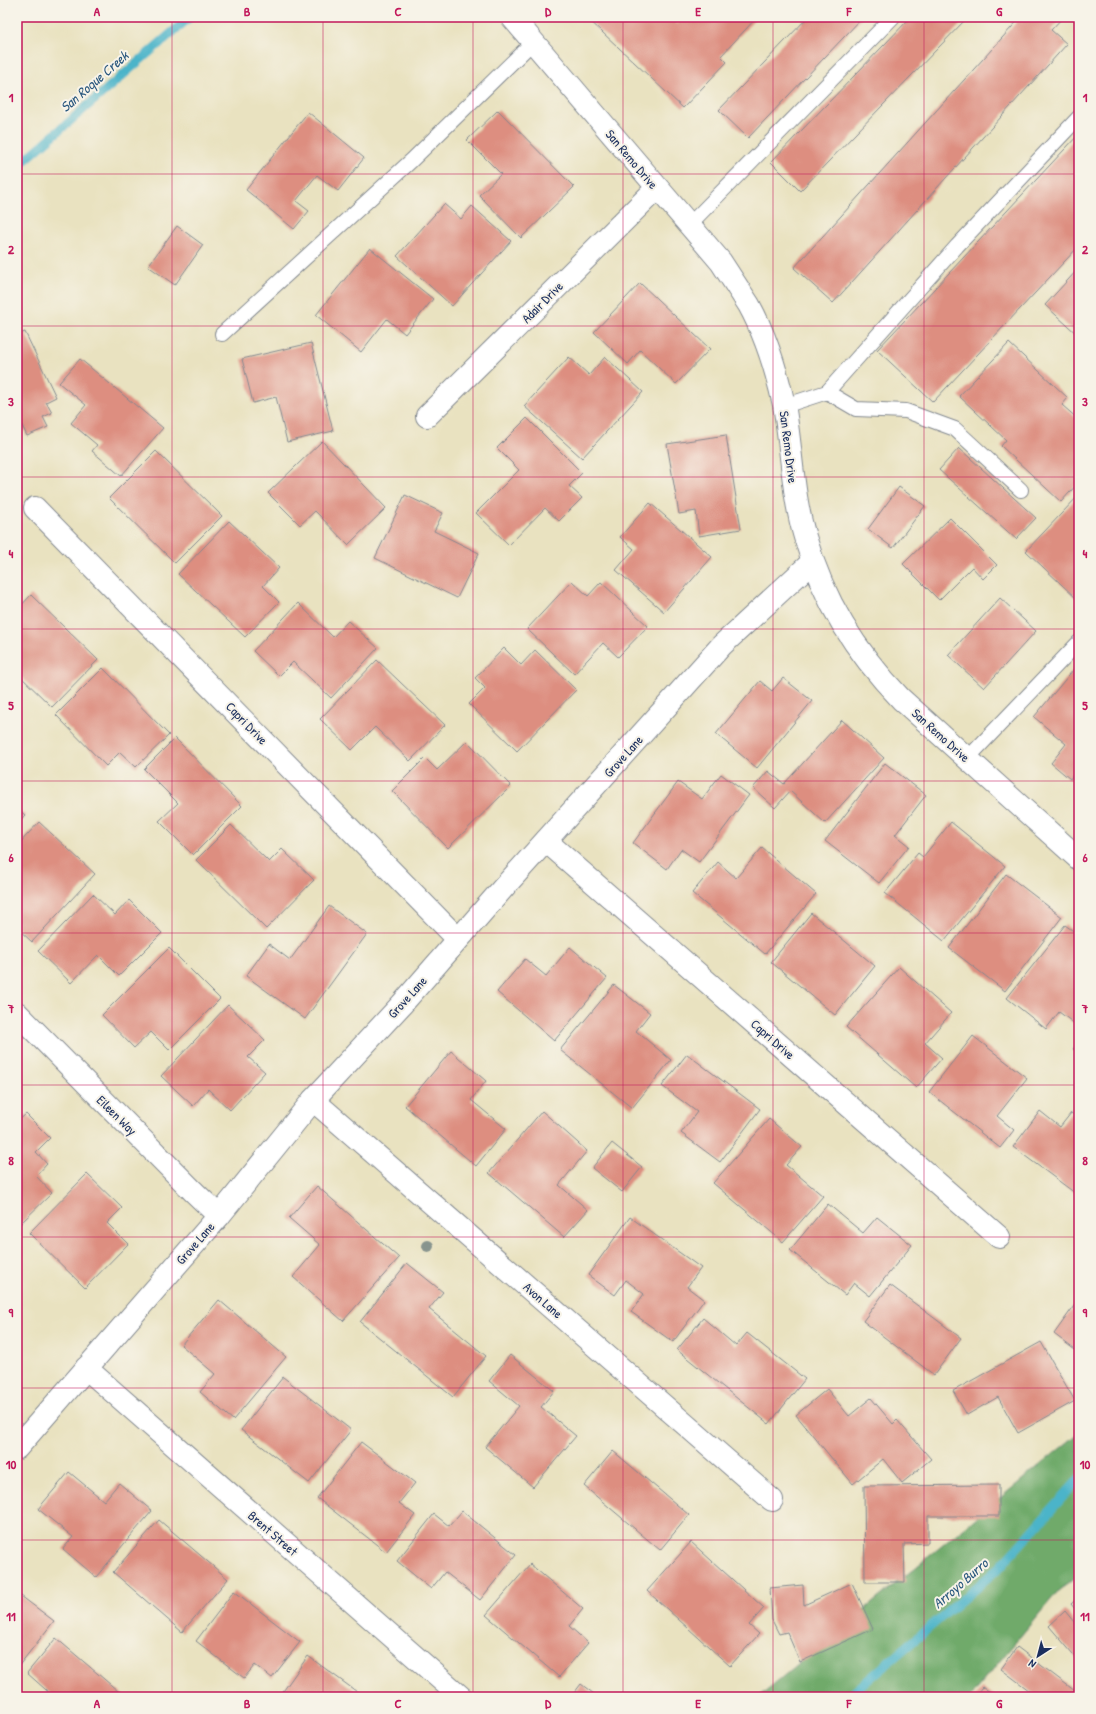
<svg xmlns="http://www.w3.org/2000/svg" width="1096" height="1714" viewBox="0 0 1096 1714" font-family="'Patrick Hand',sans-serif">
  <style>
    .forest { fill: #70aa6a; stroke: #466c64 }
    .lines { fill: none; stroke-linecap: round; stroke-linejoin: round }
    .stream { stroke: #4bb4c9; stroke-width: 9 }
    .building { fill: #dd8e80 }
    .lane-casing { stroke: #82888f; stroke-width: 16 }
    .street-casing { stroke: #82888f; stroke-width: 24 }
    .lane { stroke: #fff; stroke-width: 14 }
    .street { stroke: #fff; stroke-width: 22 }
    .tree { fill: #87948e }
    .grid { fill: none; stroke: #c2185b; stroke-width: 1; stroke-opacity: 0.55 }
    .labels { text-anchor: middle; dominant-baseline: central; stroke-width: 4; stroke-linejoin: round; paint-order: stroke }
    .street-label { font-size: 13px; fill: #1b2f5e; stroke: #f7f3e8 }
    .water-label { font-size: 14px; font-style: italic; fill: #29577e; stroke: #f7f3e8 }
    .neatline { fill: none; stroke: #c2185b; stroke-width: 1.5 }
    .grid-label { font-size: 13px; text-anchor: middle; font-weight: bold; fill: #c2185b }
  </style>
  <rect width="100%" height="100%" fill="#f7f3e8"/>
  <filter id="ink" filterUnits="userSpaceOnUse"><feTurbulence type="fractalNoise" baseFrequency=".025" numOctaves="2"/><feDisplacementMap in="SourceGraphic" scale="8" xChannelSelector="R" yChannelSelector="G"/><feConvolveMatrix kernelMatrix="1 2 1 2 8 2 1 2 1" color-interpolation-filters="sRGB"/></filter>
  <filter id="wash" filterUnits="userSpaceOnUse"><feTurbulence type="fractalNoise" baseFrequency=".012" numOctaves="4" result="noise"/><feDisplacementMap in="SourceGraphic" scale="16" xChannelSelector="R" yChannelSelector="G"/><feGaussianBlur stdDeviation="0.9" result="paint"/><feColorMatrix in="noise" values="0 0 0 0 0 0 0 0 0 0 0 0 0 0 0 0 0 1.4 0 .05"/><feComposite in="paint" operator="in"/></filter>
  <g filter="url(#wash)">
    <rect width="100%" height="100%" fill="#e9e2c0"/>
    <path class="forest" d="M1079,1433V1576L1059,1590L970,1697H758Z"/>
    <g class="lines">
      <g class="stream">
        <path d="M17,167L190,17"/>
        <path d="M848,1697L1000,1567L1079,1479"/>
      </g>
    </g>
    <g id="blocks">
      <g class="building">
        <path d="M586,17H670L677,24L683,17H757L721,56L727,62L683,108Z"/>
        <path d="M808,17H863L748,138L719,110Z"/>
        <path d="M911,17H964L966,19L800,191L771,162Z"/>
        <path d="M1021,17H1063L1051,30L1067,44L833,303L794,268Z"/>
        <path d="M498,110L574,187L521,238L479,195L501,174L467,140Z"/>
        <path d="M308,112L364,158L338,191L317,175L296,201L309,211L294,229L246,190Z"/>
        <path d="M1079,134V246L933,402L877,350Z"/>
        <path d="M444,204L461,219L472,206L511,241L452,306L397,256Z"/>
        <path d="M177,226L203,245L175,285L148,266Z"/>
        <path d="M370,248L433,299L405,334L387,319L361,352L316,315Z"/>
        <path d="M1079,268V336L1045,305Z"/>
        <path d="M640,283L710,349L676,384L640,350L628,364L594,332Z"/>
        <path d="M25,332L56,397L46,402L52,413L43,417L48,427L27,436L17,415V335Z"/>
        <path d="M311,343L333,431L287,442L276,397L253,403L242,359Z"/>
        <path d="M1009,343L1068,398L1062,405L1079,420V482L1061,502L1001,446L1006,440L959,396Z"/>
        <path d="M569,357L589,375L605,357L643,392L582,458L524,406Z"/>
        <path d="M80,359L163,428L121,476L92,451L97,445L71,423L86,405L59,383Z"/>
        <path d="M527,418L582,473L569,486L582,498L559,521L545,508L509,545L476,513L519,470L497,448Z"/>
        <path d="M726,435L741,529L699,536L696,511L679,514L667,444Z"/>
        <path d="M322,441L386,508L348,545L315,511L300,525L268,493Z"/>
        <path d="M959,448L1036,518L1016,539L939,470Z"/>
        <path d="M156,451L222,516L175,563L109,498Z"/>
        <path d="M899,487L925,506L893,548L868,529Z"/>
        <path d="M405,495L443,513L434,531L479,553L457,598L375,558Z"/>
        <path d="M1079,495V599L1078,600L1026,551Z"/>
        <path d="M650,503L712,557L664,612L616,570L634,549L620,537Z"/>
        <path d="M950,518L997,565L983,579L972,567L939,600L903,564Z"/>
        <path d="M229,521L279,568L263,586L279,602L245,637L178,574Z"/>
        <path d="M572,581L588,596L601,582L648,626L618,657L603,643L574,674L527,629Z"/>
        <path d="M31,595L98,660L52,707L17,673V610Z"/>
        <path d="M1000,598L1036,631L984,688L948,655Z"/>
        <path d="M298,603L333,637L348,621L378,648L331,698L293,662L279,676L253,651Z"/>
        <path d="M504,648L521,665L535,650L576,690L517,751L469,704L485,688L475,678Z"/>
        <path d="M377,660L445,725L410,761L375,727L352,750L320,719Z"/>
        <path d="M1079,663V768L1070,779L1051,763L1066,744L1034,717Z"/>
        <path d="M103,668L169,735L136,767L120,752L106,766L56,715Z"/>
        <path d="M783,678L812,701L757,768L716,734L760,681L772,691Z"/>
        <path d="M842,720L884,758L825,823L790,791L775,808L753,788L768,771L784,784Z"/>
        <path d="M175,738L242,806L193,855L159,821L178,803L144,769Z"/>
        <path d="M467,741L511,786L448,848L392,791L425,758L437,770Z"/>
        <path d="M885,763L926,795L895,835L909,846L879,883L825,841Z"/>
        <path d="M721,774L749,795L699,862L681,849L667,869L633,843L678,782L702,799Z"/>
        <path d="M1079,779V789L1074,785Z"/>
        <path d="M17,808L25,815L17,824Z"/>
        <path d="M39,822L95,874L32,942L17,928L18,898L17,846Z"/>
        <path d="M951,822L1005,866L944,941L885,893L918,853L923,857Z"/>
        <path d="M231,825L269,862L282,849L314,880L266,929L196,860Z"/>
        <path d="M762,848L816,894L765,954L692,893L718,862L736,878Z"/>
        <path d="M1006,874L1062,917L1005,991L949,948Z"/>
        <path d="M93,894L115,915L129,900L162,933L119,976L98,955L71,983L38,951Z"/>
        <path d="M329,906L367,934L305,1019L246,976L269,944L290,960Z"/>
        <path d="M811,913L875,966L835,1015L771,962Z"/>
        <path d="M1065,925L1079,935V1027L1059,1012L1046,1029L1007,998Z"/>
        <path d="M570,947L607,978L554,1041L497,992L525,959L546,976Z"/>
        <path d="M169,948L220,999L169,1050L151,1032L134,1048L102,1015Z"/>
        <path d="M899,967L951,1013L925,1043L942,1058L916,1088L846,1027Z"/>
        <path d="M614,985L650,1013L636,1031L671,1060L632,1108L560,1050Z"/>
        <path d="M228,1005L265,1040L248,1057L265,1072L230,1110L208,1089L193,1106L161,1076Z"/>
        <path d="M973,1036L1027,1078L997,1116L1014,1130L1000,1148L929,1092Z"/>
        <path d="M1079,1042V1053L1073,1049Z"/>
        <path d="M451,1051L486,1081L471,1100L506,1129L476,1166L405,1106Z"/>
        <path d="M687,1054L760,1109L720,1162L681,1133L697,1112L662,1086Z"/>
        <path d="M542,1111L587,1151L559,1185L588,1210L564,1237L489,1173Z"/>
        <path d="M1040,1111L1060,1127L1071,1113L1079,1118V1196L1013,1147Z"/>
        <path d="M26,1114L50,1138L36,1152L47,1164L36,1176L52,1193L20,1224L17,1221V1122Z"/>
        <path d="M769,1119L802,1147L786,1165L823,1196L783,1242L713,1183Z"/>
        <path d="M612,1143L642,1167L622,1192L592,1168Z"/>
        <path d="M87,1174L122,1208L107,1223L128,1244L85,1288L29,1233Z"/>
        <path d="M317,1186L399,1258L343,1321L293,1277L320,1245L289,1218Z"/>
        <path d="M828,1204L863,1233L877,1217L912,1245L870,1296L854,1283L845,1295L790,1250Z"/>
        <path d="M630,1217L701,1268L687,1287L704,1300L673,1342L631,1312L644,1294L626,1280L615,1295L588,1275Z"/>
        <path d="M407,1263L443,1292L429,1309L486,1356L453,1397L360,1322Z"/>
        <path d="M890,1285L961,1338L934,1375L863,1321Z"/>
        <path d="M1079,1299V1353L1054,1334Z"/>
        <path d="M219,1300L286,1357L233,1420L200,1392L215,1374L181,1345Z"/>
        <path d="M703,1318L736,1346L747,1333L805,1379L769,1424L677,1350Z"/>
        <path d="M1041,1342L1075,1401L1018,1433L998,1397L967,1415L953,1391Z"/>
        <path d="M510,1355L554,1391L541,1407L576,1436L533,1487L485,1447L519,1406L489,1381Z"/>
        <path d="M283,1377L351,1430L309,1483L241,1430Z"/>
        <path d="M827,1389L849,1416L871,1398L893,1424L897,1420L931,1459L902,1483L883,1459L853,1484L796,1415Z"/>
        <path d="M361,1442L415,1483L399,1503L415,1515L386,1552L317,1498Z"/>
        <path d="M613,1451L689,1515L660,1550L584,1486Z"/>
        <path d="M69,1472L104,1501L119,1483L152,1511L96,1577L63,1549L73,1537L38,1509Z"/>
        <path d="M999,1485V1516H928V1543L904,1544L905,1582H865L864,1486Z"/>
        <path d="M462,1511L516,1555L480,1600L445,1572L431,1589L397,1561L434,1514L449,1526Z"/>
        <path d="M159,1520L228,1579L182,1632L113,1572Z"/>
        <path d="M691,1542L764,1608L749,1625L759,1634L730,1666L647,1591Z"/>
        <path d="M530,1564L583,1609L569,1626L588,1643L559,1677L486,1615Z"/>
        <path d="M852,1583L873,1629L800,1662L787,1632L779,1634L772,1620L770,1588L803,1585L804,1605Z"/>
        <path d="M234,1591L300,1642L272,1678L255,1665L244,1678L196,1641Z"/>
        <path d="M17,1593L54,1621L17,1668Z"/>
        <path d="M1079,1597V1614L1071,1604Z"/>
        <path d="M1065,1611L1079,1628V1661L1049,1626Z"/>
        <path d="M56,1638L125,1697H54L27,1673Z"/>
        <path d="M1017,1647L1079,1694V1697H1038L1001,1669Z"/>
        <path d="M308,1656L364,1697H279Z"/>
        <path d="M581,1684L598,1697H571Z"/>
        <path d="M982,1687L995,1697H974Z"/>
      </g>
    </g>
  </g>
  <g filter="url(#ink)">
    <use href="#blocks" fill-opacity="0" stroke="#82888f" stroke-width="1"/>
    <g class="lines">
      <g class="lane-casing">
        <g id="lane">
          <path d="M689,225L893,17"/>
          <path d="M222,334L411,161L533,42"/>
          <path d="M827,392L856,409L906,411L955,429L1021,490"/>
          <path d="M784,406L827,392L957,246L1079,117"/>
          <path d="M967,759L1079,642"/>
        </g>
      </g>
      <g class="street-casing">
        <g id="street">
          <path d="M512,17L721,262C730,276 740,291 749,305C765,334 777,373 784,405C792,449 792,494 805,537C824,602 855,651 901,699L1079,859"/>
          <path d="M427,416L657,188"/>
          <path d="M35,508L458,939"/>
          <path d="M546,841L999,1237"/>
          <path d="M17,1013L193,1191L219,1216"/>
          <path d="M313,1100L772,1500"/>
          <path d="M86,1368L461,1697"/>
          <path d="M17,1448L219,1216L313,1100L402,1004L504,887L722,645L812,562"/>
        </g>
      </g>
      <use href="#lane" class="lane"/>
      <use href="#street" class="street"/>
    </g>
    <circle class="tree" cx="428" cy="1246" r="6"/>
  </g>
  <path class="grid" d="M172,17V1697M323,17V1697M473,17V1697M623,17V1697M773,17V1697M924,17V1697M17,174H1079M17,326H1079M17,477H1079M17,629H1079M17,781H1079M17,933H1079M17,1085H1079M17,1237H1079M17,1388H1079M17,1540H1079"/>
  <g class="labels">
    <g class="street-label">
      <text transform="translate(632 159) rotate(50)">San Remo Drive</text>
      <text transform="translate(542 302) rotate(-45)">Adair Drive</text>
      <text transform="translate(789 447) rotate(83)">San Remo Drive</text>
      <text transform="translate(247 723) rotate(46)">Capri Drive</text>
      <text transform="translate(941 735) rotate(42)">San Remo Drive</text>
      <text transform="translate(623 756) rotate(-48)">Grove Lane</text>
      <text transform="translate(407 997) rotate(-48)">Grove Lane</text>
      <text transform="translate(773 1039) rotate(41)">Capri Drive</text>
      <text transform="translate(117 1115) rotate(45)">Eileen Way</text>
      <text transform="translate(195 1243) rotate(-49)">Grove Lane</text>
      <text transform="translate(543 1300) rotate(41)">Avon Lane</text>
      <text transform="translate(273 1533) rotate(41)">Brent Street</text>
    </g>
    <g class="water-label">
      <text transform="translate(94 81) rotate(-41)">San Roque Creek</text>
      <text transform="translate(960 1583) rotate(-41)">Arroyo Burro</text>
    </g>
  </g>
  <rect width="1096" height="1714" fill="none" stroke="#f7f3e8" stroke-width="44"/>
  <g transform="translate(1038 1656) rotate(216)" stroke="#f7f3e8" stroke-width="3" paint-order="stroke">
  <path d="M0-3L7 15L0 10L-7 15Z" fill="#1b2f5e"/>
  <text y="-6" font-size="11" font-weight="bold" text-anchor="middle" fill="#1b2f5e">N</text>
  </g>
  <rect x="22" y="22" width="1052" height="1670" class="neatline"/>
  <g class="grid-label">
    <text x="97" y="16">A</text>
    <text x="247" y="16">B</text>
    <text x="398" y="16">C</text>
    <text x="548" y="16">D</text>
    <text x="698" y="16">E</text>
    <text x="849" y="16">F</text>
    <text x="999" y="16">G</text>
    <text x="11" y="102">1</text>
    <text x="1085" y="102">1</text>
    <text x="11" y="254">2</text>
    <text x="1085" y="254">2</text>
    <text x="11" y="406">3</text>
    <text x="1085" y="406">3</text>
    <text x="11" y="558">4</text>
    <text x="1085" y="558">4</text>
    <text x="11" y="710">5</text>
    <text x="1085" y="710">5</text>
    <text x="11" y="862">6</text>
    <text x="1085" y="862">6</text>
    <text x="11" y="1013">7</text>
    <text x="1085" y="1013">7</text>
    <text x="11" y="1165">8</text>
    <text x="1085" y="1165">8</text>
    <text x="11" y="1317">9</text>
    <text x="1085" y="1317">9</text>
    <text x="11" y="1469">10</text>
    <text x="1085" y="1469">10</text>
    <text x="11" y="1621">11</text>
    <text x="1085" y="1621">11</text>
    <text x="97" y="1708">A</text>
    <text x="247" y="1708">B</text>
    <text x="398" y="1708">C</text>
    <text x="548" y="1708">D</text>
    <text x="698" y="1708">E</text>
    <text x="849" y="1708">F</text>
    <text x="999" y="1708">G</text>
  </g>
</svg>
